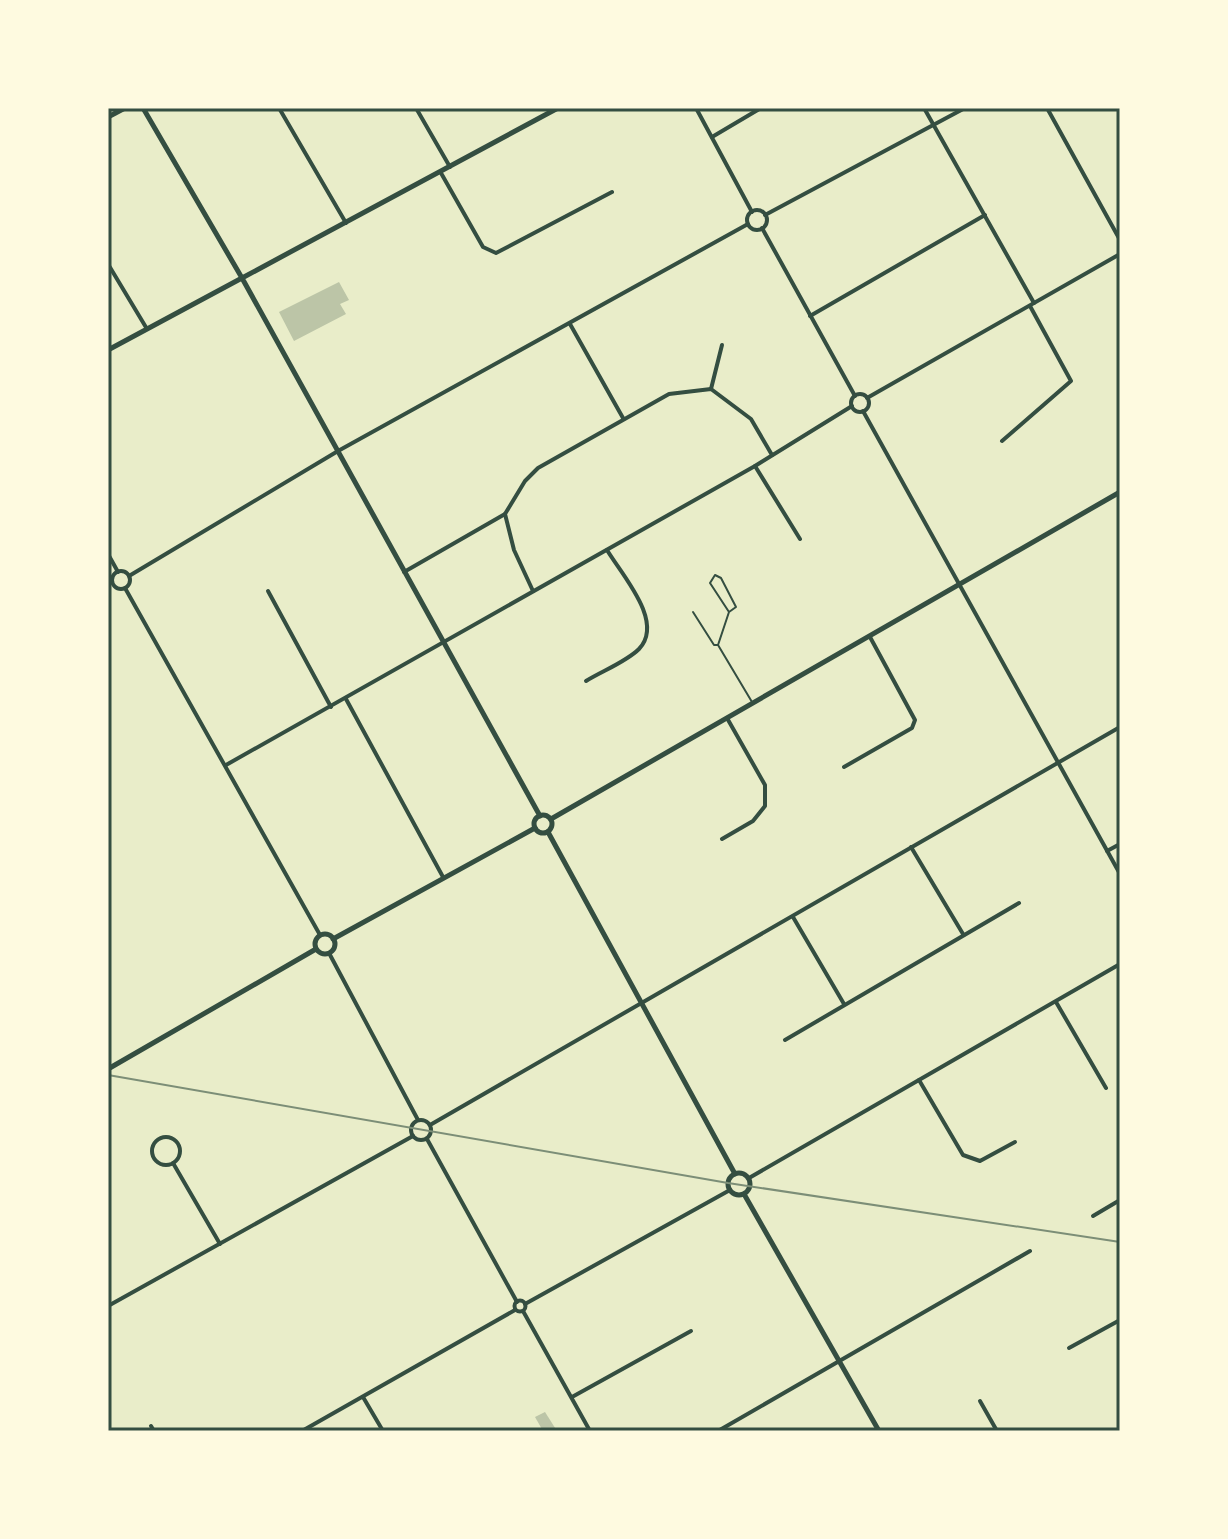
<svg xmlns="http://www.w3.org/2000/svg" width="1228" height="1539" viewBox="0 0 1228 1539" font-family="'PT Serif',serif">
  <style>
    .building { fill: #bcc5a7 }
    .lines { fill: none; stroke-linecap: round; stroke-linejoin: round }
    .service { stroke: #344e41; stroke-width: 2 }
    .minor { stroke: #344e41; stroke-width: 4 }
    .tertiary { stroke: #344e41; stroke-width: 5 }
    .secondary { stroke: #344e41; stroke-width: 5 }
    .rail { stroke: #7c8e77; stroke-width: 2 }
    .neatline { fill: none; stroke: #344e41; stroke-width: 3 }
  </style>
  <rect width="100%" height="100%" fill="#e9edc9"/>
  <g class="building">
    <path d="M339,282L349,300L340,304L346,314L294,341L279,312Z"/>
    <path d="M545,1412L557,1431H543L535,1417Z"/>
  </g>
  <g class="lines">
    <g class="service">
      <path d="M693,612L714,645H718L752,702"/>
      <path d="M718,645L729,612L736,607L721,578L715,575L710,583L729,612"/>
    </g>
    <g class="minor">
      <path d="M279,108L346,223"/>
      <path d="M416,108L450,167"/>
      <path d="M696,108L752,212"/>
      <path d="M924,108L1034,303"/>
      <path d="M1047,108L1120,240"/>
      <path d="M712,137L761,108"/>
      <path d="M441,173L483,247L496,253L612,192"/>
      <circle cx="757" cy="220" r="10"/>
      <path d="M765,215L965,108"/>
      <path d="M762,228L855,396"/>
      <path d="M108,264L147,329"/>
      <path d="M810,316L985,215"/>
      <path d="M570,324L623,418"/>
      <path d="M711,389L722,345"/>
      <circle cx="860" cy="403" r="9"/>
      <path d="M867,398L1120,254"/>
      <path d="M863,411L1120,874"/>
      <path d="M1002,441L1071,381L1030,306"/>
      <path d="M755,466L800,539"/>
      <path d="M108,554L118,572"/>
      <circle cx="121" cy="580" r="9"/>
      <path d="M404,572L505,514"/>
      <path d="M129,576L338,451L748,224"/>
      <path d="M125,588L320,935"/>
      <path d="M268,591L331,707"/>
      <path d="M533,591L514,550L505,514L525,481L538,468L669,394L711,389L751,419L772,455"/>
      <path d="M586,681C602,671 626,662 639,649C665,622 622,575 607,550"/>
      <path d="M346,699L443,877"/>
      <path d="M226,765L755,466L852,406"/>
      <path d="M844,767L912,728L915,720L870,637"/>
      <path d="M722,839L753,821L765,806V785L727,718"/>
      <path d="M911,847L963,934"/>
      <path d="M1107,851L1120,844"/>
      <path d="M793,917L844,1004"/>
      <path d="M329,953L418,1120"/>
      <path d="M1056,1002L1106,1088"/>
      <path d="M785,1040L1019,903"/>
      <path d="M919,1080L963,1155L980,1161L1015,1142"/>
      <circle cx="421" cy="1130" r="10"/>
      <path d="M430,1125L1120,727"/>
      <circle cx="166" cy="1151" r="14"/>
      <path d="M427,1139L517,1302"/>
      <path d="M173,1163L220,1244"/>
      <path d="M749,1178L1120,964"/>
      <path d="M1093,1216L1120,1200"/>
      <circle cx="520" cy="1306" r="5.5"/>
      <path d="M525,1304L730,1190"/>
      <path d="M108,1306L413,1136"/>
      <path d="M523,1311L590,1431"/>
      <path d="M1069,1348L1120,1320"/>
      <path d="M363,1397L383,1431"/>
      <path d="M572,1397L691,1331"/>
      <path d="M980,1401L997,1431"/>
      <path d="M151,1426L154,1431"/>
      <path d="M302,1431L515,1310"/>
      <path d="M718,1431L1030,1251"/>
    </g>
    <g class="tertiary">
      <circle cx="543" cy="824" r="9"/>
      <path d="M540,816L242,278L558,108"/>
      <path d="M551,819L1120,492"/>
      <path d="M548,832L735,1174"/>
      <circle cx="325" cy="944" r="10"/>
      <path d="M333,939L535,828"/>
      <path d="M108,1069L316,949"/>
      <circle cx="739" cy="1184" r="11"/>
      <path d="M744,1194L879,1431"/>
    </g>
    <g class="secondary">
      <path d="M108,117L125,108"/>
      <path d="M108,350L242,278L143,108"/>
    </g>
    <path class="rail" d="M108,1075L728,1183L1120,1242"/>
  </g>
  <rect width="1228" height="1539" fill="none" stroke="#fefae0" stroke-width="220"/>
  <rect x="110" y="110" width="1008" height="1319" class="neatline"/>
</svg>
